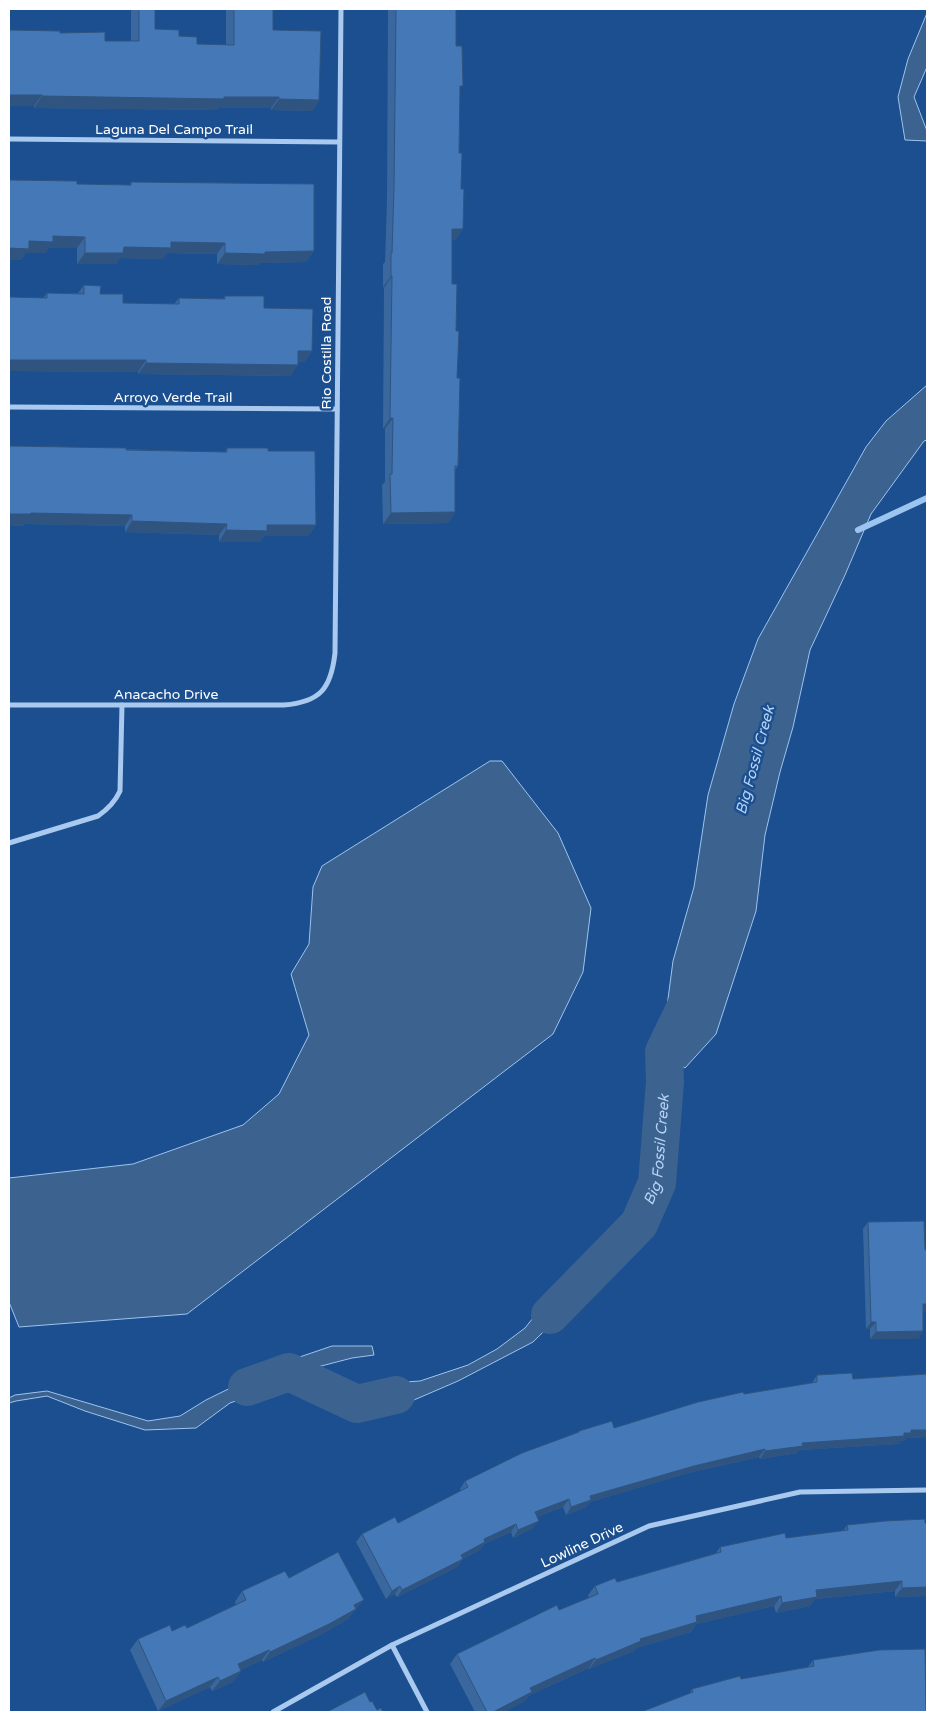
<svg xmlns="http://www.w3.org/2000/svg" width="936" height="1721" viewBox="0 0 936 1721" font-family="'Varela Round',sans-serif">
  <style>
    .water { fill: #3c6290; stroke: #9cc4f0 }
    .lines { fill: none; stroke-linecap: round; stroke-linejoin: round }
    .stream { stroke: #9cc4f0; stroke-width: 6 }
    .river { stroke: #3c6290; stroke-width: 38 }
    .street { stroke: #a9c9ee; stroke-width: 5 }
    .wall { fill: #3a679d }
    .shaded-wall { fill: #305480 }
    .building { fill: #4478b7; stroke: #305480 }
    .labels { text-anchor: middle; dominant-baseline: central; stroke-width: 5; stroke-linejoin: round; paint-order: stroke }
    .street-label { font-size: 14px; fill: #fff; stroke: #1b4f8f }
    .water-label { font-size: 15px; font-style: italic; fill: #b5d3f5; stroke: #1b4f8f }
  </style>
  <rect width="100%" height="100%" fill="#1b4f8f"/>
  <g class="water">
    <path d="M927,13V67L914,97L927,131V141L905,140L898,97L908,59Z"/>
    <path d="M927,385V440L924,441L871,514L845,575L810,650L793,727L780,772L765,835L756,911L716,1034L685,1068L674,1061L666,1014L673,961L694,887L708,795L734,704L758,639L866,447L886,421Z"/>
    <path d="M490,761H502L558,833L591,908L583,972L553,1034L187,1314L19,1327L9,1302V1178L133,1164L243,1125L279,1094L309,1035L291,974L309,944L313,887L322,866Z"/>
    <path d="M586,1277L588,1288L533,1342L458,1381L407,1403L355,1414L337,1405L377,1384L420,1381L468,1365L497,1349L525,1328L544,1304L564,1286Z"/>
    <path d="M332,1346H372L374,1355L352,1358L302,1371L265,1391L230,1403L196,1428L145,1430L85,1411L47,1396L16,1401L9,1403V1398L15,1395L47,1391L148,1421L180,1416L206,1400L279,1364Z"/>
  </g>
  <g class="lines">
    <path class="stream" d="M858,530L927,498"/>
    <g class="river">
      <path id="s1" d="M550,1315L639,1224L657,1183L665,1082L664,1052L687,1004L691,992"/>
      <path d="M247,1387L289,1372L357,1404L396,1395"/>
    </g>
    <g class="street">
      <path d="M9,139L339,142"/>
      <path d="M9,407L337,409"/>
      <path d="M9,705H284C320,702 331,689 335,653L341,9"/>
      <path d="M9,843L98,816C108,809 115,802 120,791L122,705"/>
      <path d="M392,1645L427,1712"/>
      <path d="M273,1712L392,1645L649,1526L800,1492L927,1490"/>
    </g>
  </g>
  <g class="wall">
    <path d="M131,9H155V29L179,36L197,44L226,45V9H273V30L319,100L312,111L271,110V108H218L216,110L34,108V106H9V30L60,33L105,41H131Z"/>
    <path d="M388,9H456V46L460,90L459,153L463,229L455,240H452V284L456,331L457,378L458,466L455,470V512L448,523L383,524L382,485L385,482V429H383L384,288L383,287V264L385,262L387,199Z"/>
    <path d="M9,180L77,184L130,185L131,182L314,251L306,262L259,263L258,265L217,264V254L167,253L163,259L120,258L116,264H77V248H48L45,253H26L21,260H9Z"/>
    <path d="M84,285L100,294L123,303L174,304L179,298L223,299L225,296L264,308L312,351L304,362H298L291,376L138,374V372L9,371V297L43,298L47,293H78Z"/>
    <path d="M9,446L225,452L227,448L268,451L316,525L308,536H264L260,542H219V535L125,532V526L24,524L23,526L9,525Z"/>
    <path d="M868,1222L925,1312H923V1331L918,1339H870V1329H866L863,1229Z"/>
    <path d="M927,1374V1435L926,1437L907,1438L905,1440L900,1441L898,1444L799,1450L797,1453L760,1459L759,1457L688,1473L590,1502L586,1507L566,1515L563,1507L537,1517L533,1528L513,1538L511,1532L484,1544L480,1550L463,1559L457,1567L397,1597L395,1594L386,1599L356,1542L362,1534L398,1523L461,1491L460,1489L465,1481L578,1432L579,1431L614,1428L744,1394L812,1383L817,1375L853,1379Z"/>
    <path d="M927,1523V1596L895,1597V1591L815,1599L810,1606L776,1613L774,1606L696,1624L691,1632L636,1648L634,1651L589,1669V1668L530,1695L525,1701L504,1712H475L450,1664L457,1654L559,1610L589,1598L588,1595L595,1586L617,1582L716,1553L720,1547L843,1531L847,1525Z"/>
    <path d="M289,1578L356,1610L354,1611L348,1619L322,1634L263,1662L262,1660L240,1670L241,1671L233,1682L212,1691L210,1687L158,1711L130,1650L138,1639L187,1628L236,1605L235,1602L242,1591Z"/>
    <path d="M925,1649L689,1694L692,1689L808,1667L813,1660Z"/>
  </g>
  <g class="shaded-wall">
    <path d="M9,95H42L34,106H9Z"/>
    <path d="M42,96L224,97H279L271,108H218L216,110L34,108Z"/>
    <path d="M279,99L319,100L312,111L271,110Z"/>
    <path d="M452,229H463L455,240H445Z"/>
    <path d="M53,236L85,237L77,248H48L45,253H26L21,260H9V248L29,241Z"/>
    <path d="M171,242L225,243L217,254L167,253L163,259L120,258L116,264H77L85,253L124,247Z"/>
    <path d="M314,251L306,262L259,263L258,265L217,264L225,253Z"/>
    <path d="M391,276H392L384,288L383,287Z"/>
    <path d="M298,351H312L304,362H291Z"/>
    <path d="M9,360H146L138,372L9,371Z"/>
    <path d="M146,363L298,365L291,376L138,374Z"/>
    <path d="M390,418H393L385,429H383Z"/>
    <path d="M455,512L448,523L383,524L391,513Z"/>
    <path d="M31,513L132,515L125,526L24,524L23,526L9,525V514Z"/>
    <path d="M132,521L227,524L219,535L125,532Z"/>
    <path d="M267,525H316L308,536H264L260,542H219L226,530Z"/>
    <path d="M923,1304H927V1309L925,1312H917Z"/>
    <path d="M871,1322H876L870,1329H866Z"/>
    <path d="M923,1331L918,1339H870L876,1332Z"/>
    <path d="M911,1430H927V1435L926,1437L907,1438L905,1440L900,1441L898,1444L799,1450L797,1453L760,1459L765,1451L802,1443L904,1433Z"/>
    <path d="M765,1449L759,1457L688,1473L590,1502L586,1507L566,1515L571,1507L590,1496L694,1466Z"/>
    <path d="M569,1499L563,1507L529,1520L535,1512Z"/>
    <path d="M539,1521L533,1528L513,1538L518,1530Z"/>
    <path d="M516,1524L511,1532L484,1544L480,1550L463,1559L457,1567L397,1597L402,1590L461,1555L484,1539Z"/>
    <path d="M902,1581L895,1591L815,1599L810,1606L776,1613L782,1603L816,1590Z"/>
    <path d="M400,1586L395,1594L386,1599L392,1591Z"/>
    <path d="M927,1587V1596L895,1597L902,1588Z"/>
    <path d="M781,1596L774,1606L696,1624L691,1632L636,1648L634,1651L589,1669L596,1660L640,1639L696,1616Z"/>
    <path d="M364,1600L348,1619L322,1634L263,1662L270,1652Z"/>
    <path d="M269,1650L262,1660L230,1674L238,1664Z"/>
    <path d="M595,1658L589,1668L530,1695L525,1701L504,1712H493L530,1688Z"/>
    <path d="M241,1671L233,1682L212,1691L220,1681Z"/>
    <path d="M218,1677L210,1687L158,1711L166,1701Z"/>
  </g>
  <g class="building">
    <path d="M139,9H155V29L179,30V36L197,37V44L234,45V9H273V30L321,31L319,100L279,99V97H224V99L42,96V95H9V30L60,31V33L105,32V41H139Z"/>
    <path d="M396,9H456V46H462L463,86H460L459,153H462L461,189H464L463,229H452V284H457L456,331H459L457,378H460L458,466H455V512L391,513L390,474H392L393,418H390L392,276H391V253H392L394,188Z"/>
    <path d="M9,180L77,181V184L131,185V182L314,184V251L265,252V254L225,253V243L171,242V248L124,247L123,253H85V237L53,236V242L29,241V249L9,248Z"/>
    <path d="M84,285L101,286L100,294H123V303L179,304V298L225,299V296H264V308L313,309L312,351H298V365L146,363V360H9V297L47,298V293L84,294Z"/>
    <path d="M9,446L126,448V450L227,452V448H268V451H315L316,525H267V531L226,530L227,524L132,521V515L31,513V514H9Z"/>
    <path d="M924,1221L925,1250H927V1304H923V1331L876,1332V1322H871L868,1222Z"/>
    <path d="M852,1373L853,1379L927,1374V1430H911V1433H904V1436L802,1443L803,1446L765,1451V1449L694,1466L590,1496L591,1500L571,1507L569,1499L535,1512L539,1521L518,1530L516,1524L484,1539L485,1542L461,1555L463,1559L402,1590L400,1586L392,1591L362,1534L395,1517L398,1523L468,1487L465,1481L522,1453L579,1432V1431L612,1421L614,1428L698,1402L743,1392L744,1394L817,1382V1375Z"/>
    <path d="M925,1519V1523H927V1587L902,1588V1581L816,1590L817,1597L782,1603L781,1596L696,1616L697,1622L640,1639L641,1641L596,1660L595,1658L530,1688L532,1692L493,1712H487L457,1654L557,1605L559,1610L598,1594L595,1586L615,1578L617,1582L721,1552L720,1547L785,1533L786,1538L848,1530L847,1525L885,1521Z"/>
    <path d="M338,1552L364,1600L354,1605L356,1609L329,1624L270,1652L269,1650L238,1664L241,1671L220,1681L218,1677L166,1701L138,1639L170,1625L172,1631L185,1625L187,1628L246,1600L242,1591L285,1571L289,1578Z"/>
    <path d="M925,1649L926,1712H641L693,1692L692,1689L740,1676L741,1679L814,1666L813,1660L879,1650Z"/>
    <path d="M365,1692L370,1702L372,1701L377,1710L381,1708L383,1712H327Z"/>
  </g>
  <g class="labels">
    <g class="street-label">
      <text x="174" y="129">Laguna Del Campo Trail</text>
      <text transform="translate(326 353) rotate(-90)">Rio Costilla Road</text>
      <text x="173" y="397">Arroyo Verde Trail</text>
      <text x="166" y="694">Anacacho Drive</text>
      <text transform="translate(582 1545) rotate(-25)">Lowline Drive</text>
    </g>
    <g class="water-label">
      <text transform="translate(755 760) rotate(-75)">Big Fossil Creek</text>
      <text stroke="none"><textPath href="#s1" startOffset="205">Big Fossil Creek</textPath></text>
    </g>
  </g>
  <rect width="936" height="1721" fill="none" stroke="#ffffff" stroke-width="20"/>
</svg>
